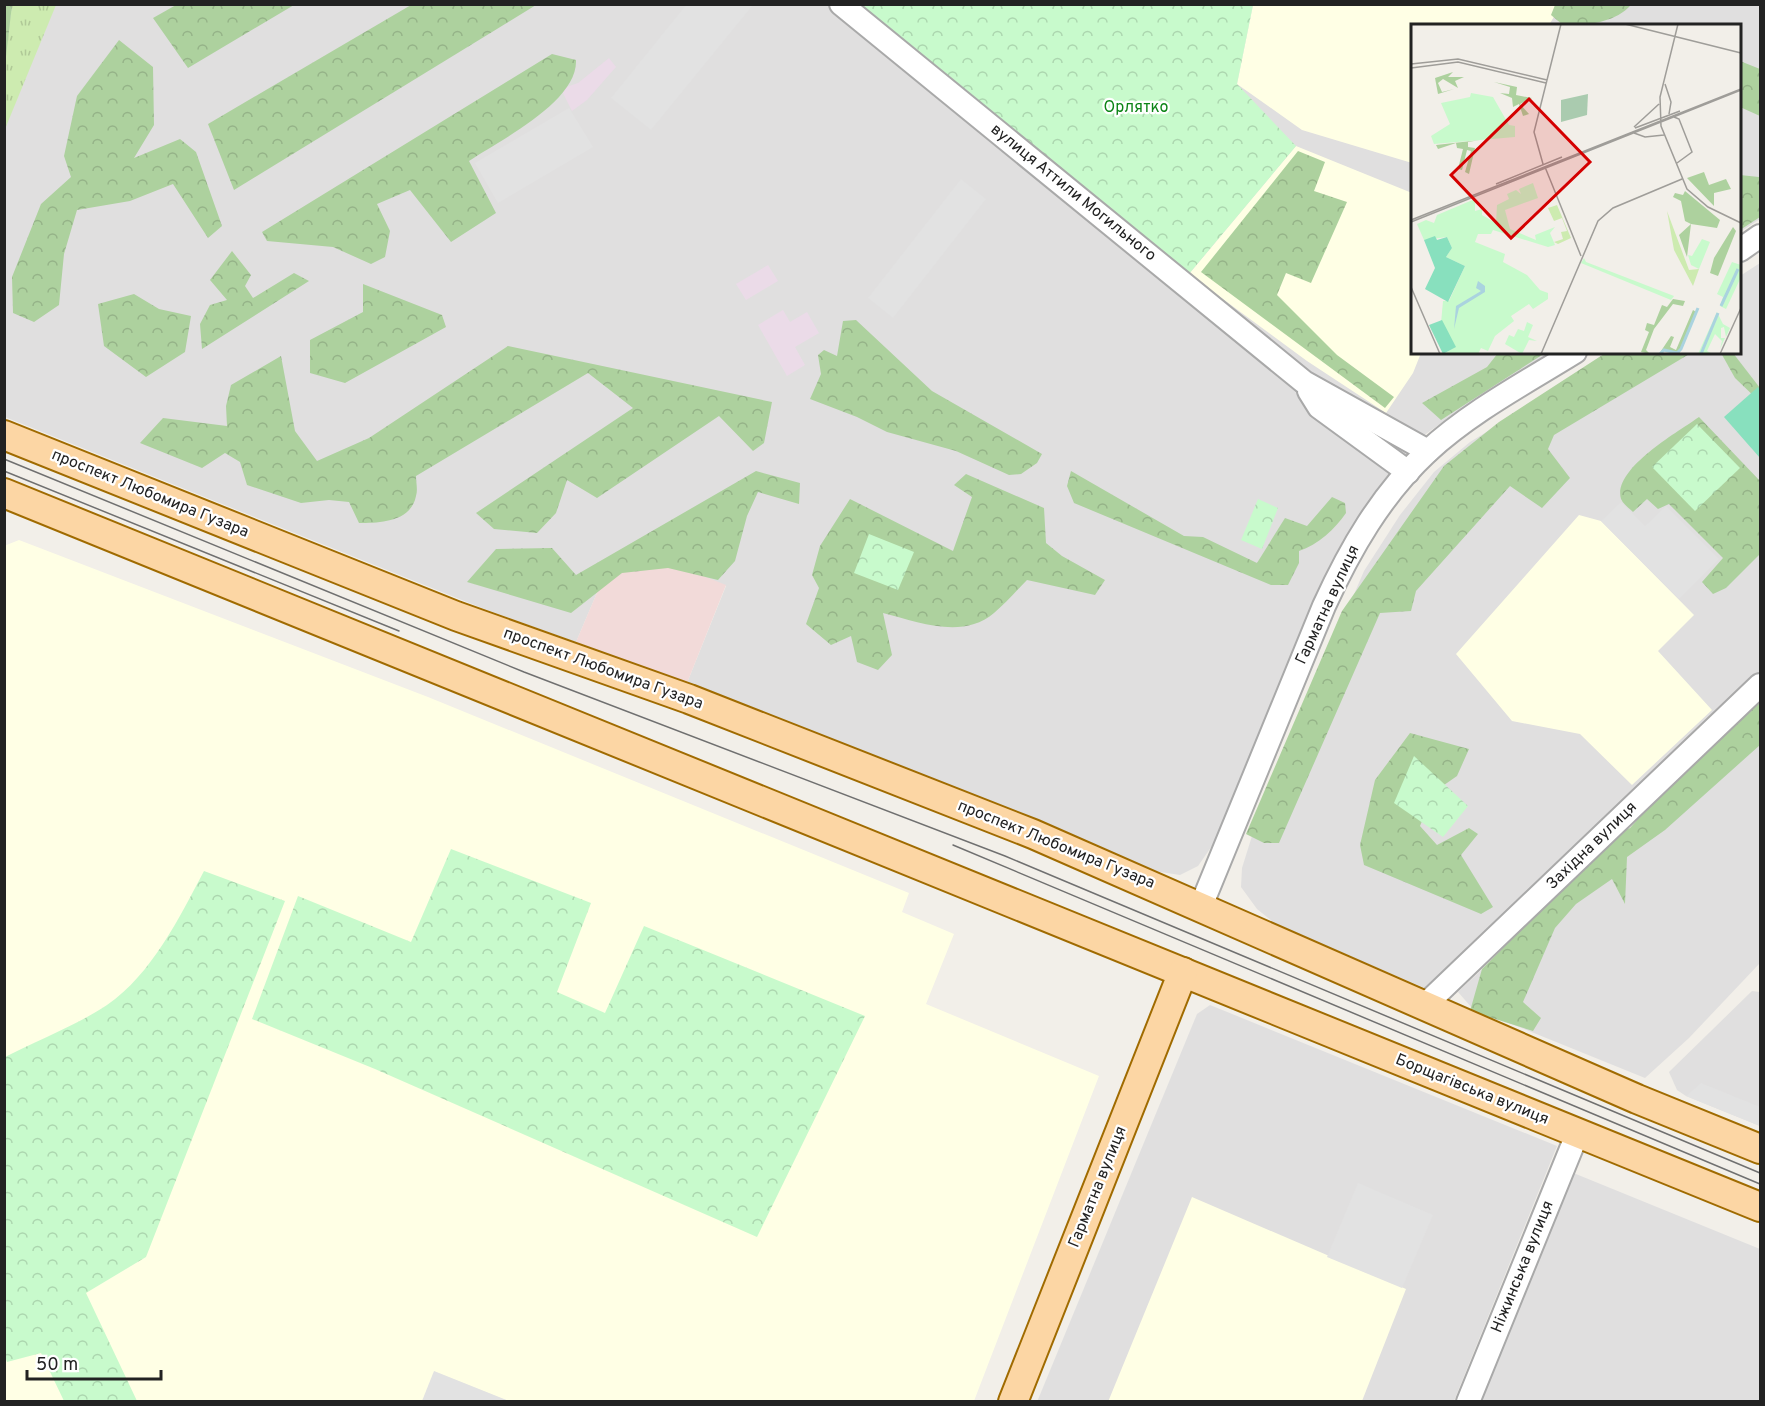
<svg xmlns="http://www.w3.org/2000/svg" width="1765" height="1406" viewBox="0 0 1765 1406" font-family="Overpass,sans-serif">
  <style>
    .residential { fill: #e0dfdf }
    .commercial { fill: #f2dad9 }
    .industrial { fill: #ebdbe8 }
    .education { fill: #ffffe5 }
    .grass { fill: url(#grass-tufts) }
    .forest { fill: url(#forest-crowns) }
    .park { fill: url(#park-crowns) }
    .pitch { fill: #88e0be }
    .parking { fill: #e2e2e2 }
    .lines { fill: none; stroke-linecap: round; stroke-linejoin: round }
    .minor-casing { stroke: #a9a9a9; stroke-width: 26 }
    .major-casing { stroke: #a06b00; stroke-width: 32 }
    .minor { stroke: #fff; stroke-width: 22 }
    .major { stroke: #fcd6a4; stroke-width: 28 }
    .tram { stroke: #707070; stroke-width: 1.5 }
    .labels { text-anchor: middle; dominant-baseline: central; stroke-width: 4.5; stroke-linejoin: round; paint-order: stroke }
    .park-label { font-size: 16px; fill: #0c8416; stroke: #fff }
    .street-label { font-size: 16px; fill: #222; stroke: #fff }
    .inset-river { fill: none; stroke: #aad3df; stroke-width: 3 }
    .inset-road { fill: none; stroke: #9f9d99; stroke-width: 1.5 }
    .view { fill: #d40000; fill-opacity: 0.15; stroke: #d40000; stroke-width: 3 }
    .inset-edge { fill: none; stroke: #222; stroke-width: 3 }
  </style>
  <defs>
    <pattern id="grass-tufts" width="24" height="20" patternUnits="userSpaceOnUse" patternTransform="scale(1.5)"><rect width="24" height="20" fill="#cdebb0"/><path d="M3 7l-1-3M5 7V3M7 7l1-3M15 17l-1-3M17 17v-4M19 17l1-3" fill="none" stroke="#b0c997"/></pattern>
    <pattern id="forest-crowns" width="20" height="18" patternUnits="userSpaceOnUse" patternTransform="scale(1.5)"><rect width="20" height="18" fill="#add19e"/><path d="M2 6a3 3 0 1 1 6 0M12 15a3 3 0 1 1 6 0" fill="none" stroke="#95b388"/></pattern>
    <pattern id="park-crowns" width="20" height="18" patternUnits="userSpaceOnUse" patternTransform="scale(1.5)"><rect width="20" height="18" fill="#c8facc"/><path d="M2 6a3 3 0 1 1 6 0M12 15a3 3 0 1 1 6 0" fill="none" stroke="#acd6af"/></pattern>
  </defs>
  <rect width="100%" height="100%" fill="#f2efe9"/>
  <g class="residential">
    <path d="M4,5H844L1237,84L1253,5H1760V219L1740,232V26H1412V352L1549,353L1493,387L1420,438L1387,476L1355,524L1325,577L1214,843L1198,866L1180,875L1154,871L687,683L726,586L605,574L576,642L482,608L5,417Z"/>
    <path d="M1760,263V674L1427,989L1277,925L1257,909L1241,887L1242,868L1257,820L1364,571L1400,515L1434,472L1470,442L1616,353L1740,352V276Z"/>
    <path d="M1760,706V963L1689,1038L1645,1078L1472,1008L1458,992Z"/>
    <path d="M1752,991L1760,992V1126L1686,1096L1677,1090L1669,1072Z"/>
    <path d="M1210,1005L1557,1146L1454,1401L1037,1402L1197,1014Z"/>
    <path d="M1571,1172L1760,1249V1401L1481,1402Z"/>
  </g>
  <path class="commercial" d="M633,548L726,585L687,683L576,642L605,574Z"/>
  <g class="industrial">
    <path d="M609,58L616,67L587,100L572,111L561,89L578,83Z"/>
    <path d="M768,265L778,281L746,300L736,284Z"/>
    <path d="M783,310L790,322L807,312L819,333L795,347L805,365L787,376L758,325Z"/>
  </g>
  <g class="education">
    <path d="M1253,5H1561L1549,25L1412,26V163L1302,130L1237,84Z"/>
    <path d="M1296,146L1412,193V352L1421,353L1413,373L1386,413L1307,361L1189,274Z"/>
    <path d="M1579,515L1601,521L1694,615L1658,651L1712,710L1632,785L1580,734L1512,721L1456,654Z"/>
    <path d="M19,540L428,697L909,893L902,912L954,934L926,1004L1099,1076L974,1401L5,1402L4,546Z"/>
    <path d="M1192,1197L1406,1289L1362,1401L1108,1402Z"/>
  </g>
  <path class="grass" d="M12,5H56L5,129L4,65Z"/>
  <g class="forest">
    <path d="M5,4L12,5L5,65L4,5Z"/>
    <path d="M176,5V4L294,5L188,68L153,18Z"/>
    <path d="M411,5H536L234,190L208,124Z"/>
    <path d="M1555,5V4L1631,5C1615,23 1585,26 1563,25L1551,15Z"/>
    <path d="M119,40L153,67L154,125L134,158L180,139L196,152L222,226L208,238L173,184L130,201L77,210L64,254L59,305L34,322L13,313L12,277L41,204L71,177L64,156L77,96Z"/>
    <path d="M552,54L576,60C578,102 500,140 469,161L496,213L451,242L410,190L377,204L390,231L385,257L371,264L333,247L267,241L262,232Z"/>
    <path d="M1740,61L1760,69V116L1740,107Z"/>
    <path d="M1298,151L1325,162L1314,191L1347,202L1311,283L1286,273L1277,295L1337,355L1394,397L1385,408L1201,272Z"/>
    <path d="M1760,173V217L1740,230V175L1759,177Z"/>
    <path d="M232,251L251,275L245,286L253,298L294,273L309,281L202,349L200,324L210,305L227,300L210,280Z"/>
    <path d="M363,284L442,315L446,327L345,383L310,373V340L363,312Z"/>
    <path d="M134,294L159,309L191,316L185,352L146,377L104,346L98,304Z"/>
    <path d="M856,320L932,391L1042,454L1037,463L1021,474L1009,475L956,451L887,432L857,417L810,399L821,374L818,355L824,350L837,356L843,321Z"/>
    <path d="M508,346L772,402L764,443L753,451L719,416L597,498L567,480L556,513L537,533L494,529L476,513L633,408L588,373L416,476C416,482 418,490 416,496C411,522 380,523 359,523L349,502L329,500L301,503L247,485L240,462L225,453L202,468L140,443L163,418L227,426L226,406L231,385L281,356L295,431L317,461L369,438Z"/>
    <path d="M1607,352L1691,353L1554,435L1548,449L1570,478L1542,508L1510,486L1416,591L1411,611L1380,613L1279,843H1264L1246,834L1342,611L1444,466L1499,422Z"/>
    <path d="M1498,353H1545L1441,420L1422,403L1487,367Z"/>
    <path d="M1721,353H1733L1760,388V402L1735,378Z"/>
    <path d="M1699,417L1760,481V554L1726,588L1713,594L1702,582L1723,558L1669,504L1658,509L1647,499L1633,512C1629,508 1623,504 1621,499C1612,469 1678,432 1699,417Z"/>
    <path d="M756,471L800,483L799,504L758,492L747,516L735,561L718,580L668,568L622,573L571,613L467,582L496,549L552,548L576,575Z"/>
    <path d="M1071,471L1184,536L1203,537L1257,563L1285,518L1307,526L1332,497L1345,503L1346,513C1335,529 1318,545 1299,551V563L1288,585H1271L1074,503L1067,486Z"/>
    <path d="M966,474L1044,508L1046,543L1062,556L1105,580L1095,595L1027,580C1016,591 1006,603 994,613C962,640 919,622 883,613L892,655L878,670L857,662L851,636L831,645L806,624L819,588L812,575L820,546L850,499L953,551L972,497L954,485Z"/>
    <path d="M1760,696V745L1665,830L1627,857L1625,904L1612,879L1576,904L1555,928L1523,1002L1541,1018L1533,1031L1470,1011L1482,969L1543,908L1605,839L1630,828L1681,770Z"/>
    <path d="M1410,733L1469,749L1457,776L1434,792L1420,826L1437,845L1469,828L1478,834L1461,855L1493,907L1481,914L1364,865L1360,845L1375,780Z"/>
  </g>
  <g class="park">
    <path d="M844,5H1253L1237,84L1296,146L1183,281Z"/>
    <path d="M1697,424L1740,468L1695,511L1652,467Z"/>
    <path d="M1258,499L1278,508L1262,549L1241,540Z"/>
    <path d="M869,534L914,552L898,590L854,573Z"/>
    <path d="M1414,756L1468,806L1443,837L1394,803Z"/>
    <path d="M451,849L591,903L557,992L605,1013L644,926L865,1016L757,1237L375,1069L252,1019L298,896L411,942Z"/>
    <path d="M204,871L285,901L146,1257L86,1293L137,1401H64L41,1353L7,1362L5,1356V1057C36,1041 79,1024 107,1005C152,974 179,918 204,871Z"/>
  </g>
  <path class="pitch" d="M1758,387L1760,390V458L1724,417Z"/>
  <g class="parking">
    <path d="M686,5H753L651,130L611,98Z"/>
    <path d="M569,108L593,147L498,203L475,163Z"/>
    <path d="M961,179L986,199L893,318L868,298Z"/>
    <path d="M1621,502L1645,526L1666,506L1719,559L1679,599L1601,521Z"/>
    <path d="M1701,1083L1760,1107V1126L1686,1096Z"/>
    <path d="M1358,1183L1433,1215L1402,1288L1327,1257Z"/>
    <path d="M434,1371L509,1401H422Z"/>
  </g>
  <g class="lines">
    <g class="minor-casing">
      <g id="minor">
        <path d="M841,4L1304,382L1428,451"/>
        <path d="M1740,250L1760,236"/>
        <path d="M1309,391L1319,407L1408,472"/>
        <path d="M1201,906L1324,606C1350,549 1381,495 1427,452C1470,412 1525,383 1575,352"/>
        <path d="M1424,1006L1760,685"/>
        <path d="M1468,1402L1578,1132"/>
      </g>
    </g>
    <g class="major-casing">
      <g id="major">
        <path d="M4,435L456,616L689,699L1033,834L1637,1099L1760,1149"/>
        <path d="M4,493L1760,1207"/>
        <path d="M1013,1402L1183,972"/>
      </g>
    </g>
    <use href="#minor" class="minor"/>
    <use href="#major" class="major"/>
    <g class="tram">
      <path d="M4,459L524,672L1005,856L1760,1173"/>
      <path d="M4,471L399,631"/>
      <path d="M953,845L1760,1184"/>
    </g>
  </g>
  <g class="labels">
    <g class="park-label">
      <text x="1136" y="108">Орлятко</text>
    </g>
    <g class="street-label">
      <text transform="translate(1073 193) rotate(39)">вулиця Аттили Могильного</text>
      <text transform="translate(150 494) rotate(22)">проспект Любомира Гузара</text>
      <text transform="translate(1328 605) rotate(-65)">Гарматна вулиця</text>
      <text transform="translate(603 669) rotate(20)">проспект Любомира Гузара</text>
      <text transform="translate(1056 845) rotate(22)">проспект Любомира Гузара</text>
      <text transform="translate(1592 846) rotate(-44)">Західна вулиця</text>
      <text transform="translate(1472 1090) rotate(22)">Борщагівська вулиця</text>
      <text transform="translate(1098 1187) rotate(-68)">Гарматна вулиця</text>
      <text transform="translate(1523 1267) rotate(-68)">Ніжинська вулиця</text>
    </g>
  </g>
  <g transform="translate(1411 24)">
    <rect width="330" height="330" fill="#f2efe9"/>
    <path d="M146,181L160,214L147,220L143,218L152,215L150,208L156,207L151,194L143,197L137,184ZM256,187L278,246L288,245L282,262L263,226Z" fill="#cdebb0"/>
    <path d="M42,48L37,53H53L44,57L47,64L32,55L27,59L31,68L43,65L27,70L24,54ZM83,58L106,63L105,71L121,74L109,80L118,90L112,92L108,80L102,83L101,74L89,69L98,70L99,63ZM69,116L57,118V123L64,124L58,150L54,148L60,127L56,126L51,146L47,145L52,125L46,124L45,119L27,125L25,121ZM293,148L298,161L315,155L320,165L303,169V182L276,154ZM274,167L309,196L306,204L280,200L276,233L268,211L280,200L274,197L270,177L262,173L264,169L272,171ZM322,203L325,207L307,252L299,249L303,234ZM262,275L274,277L272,282L262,280L243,305L235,326L239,330L230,328L238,308L234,306L236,299L243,301L251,281L256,283ZM282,286L285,288L268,330L254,326L248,330L260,312L263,313L259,323L265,326Z" fill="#add19e"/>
    <path d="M177,70L176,91L150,98V76Z" fill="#aacbaf"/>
    <path d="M60,69L82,73L98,101L104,102V113L23,120L20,112L39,100L30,79L59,73ZM122,159L127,174L94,186L99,205L125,216L124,211L144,203L139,209L144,221L137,223L82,206L80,210H67L64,218L94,230L92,238L116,251L129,266L137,269V275L122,285L118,280L100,292L103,297L84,312L77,327L70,324L67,330H33L44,323L30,299L32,277H38L54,242L35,233L41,224L36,213L13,216L6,200L15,196L23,199L26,191L64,175V187L71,185V191L85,199L86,181L98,175L96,170L105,166L110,170L108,165ZM291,215L299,218L288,245L280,241L277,231L281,232ZM173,234L175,238L263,272L260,276L170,239ZM321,238L330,241V253L315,285L309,282L312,273L306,270ZM306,288L312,300L319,304L315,313L313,303L310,304V314H314L309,325L311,317L304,310L296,327L302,330H287ZM116,298L122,301L117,313L126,317L118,316L111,330L94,320L98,311L103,313L107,305L113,307Z" fill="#c8facc"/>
    <path d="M24,212L26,216L36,213L41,224L35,233L54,242L37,278L14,265L24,244L13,216ZM31,296L45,323L32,330L18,301Z" fill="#88e0be"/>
    <path d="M67,257L74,262V268L48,284L43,305L45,282L70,267L65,264Z" fill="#aad3df"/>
    <path class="inset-river" d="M310,282L327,245M249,330L253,326L266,329L270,325L287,284M290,330L307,289"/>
    <path class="inset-road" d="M214,0L330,29M267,0L249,73L250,102L276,165L297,183L330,199M0,40L47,35L136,56M0,44L47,38L135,59M254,60L260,78L258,90M263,93L268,95L281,128L266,139M223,103L248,80M224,104L269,87M223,109L234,113L253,111M132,140L123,108L150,0M134,143L170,232M85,160L151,133M0,196L330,65M0,198L330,66M0,263L29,330M130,330L187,197L202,184L271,155M309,330L330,284"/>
    <path class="view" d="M118,75L179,138L100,214L40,151Z"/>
    <rect width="330" height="330" class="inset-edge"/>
  </g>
  <rect width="1765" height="1406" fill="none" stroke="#222222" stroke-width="12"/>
  <path d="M27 1370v9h134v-9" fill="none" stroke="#222222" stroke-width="3"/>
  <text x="36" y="1370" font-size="18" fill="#222222" stroke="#ffffff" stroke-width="4.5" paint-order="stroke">50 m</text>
</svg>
